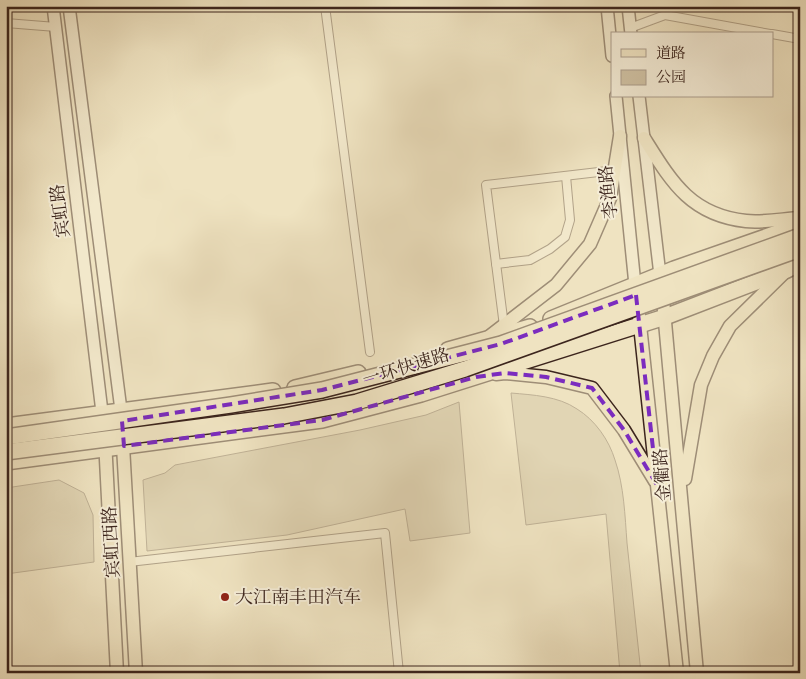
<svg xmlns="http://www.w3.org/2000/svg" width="806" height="679" viewBox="0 0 806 679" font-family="'IM FELL Great Primer','Noto Serif SC',serif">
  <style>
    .green { fill: #d1c3a5; stroke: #867461 }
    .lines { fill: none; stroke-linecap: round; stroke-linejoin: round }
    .street-casing { stroke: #695446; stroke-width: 10 }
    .secondary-casing { stroke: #3c251d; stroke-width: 14 }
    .primary-casing { stroke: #3c251d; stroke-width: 15 }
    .highway-casing { stroke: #3c251d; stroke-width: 18 }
    .street { stroke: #f5edd7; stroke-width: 8 }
    .secondary { stroke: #f5edd7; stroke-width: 11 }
    .primary { stroke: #efe3c1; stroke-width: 12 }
    .highway { stroke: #efe3c1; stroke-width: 15 }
    .highway-bridge-casing { stroke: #3c251d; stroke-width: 18; stroke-linecap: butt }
    .highway-bridge { stroke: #efe3c1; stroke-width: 15 }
    .marked { fill: none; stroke: #7b2cbf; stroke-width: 4; stroke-dasharray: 10 6; stroke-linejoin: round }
    .poi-dot { fill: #8f2418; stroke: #f5edd7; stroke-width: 2 }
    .labels { text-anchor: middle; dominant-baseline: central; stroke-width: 4; stroke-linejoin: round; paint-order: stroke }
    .street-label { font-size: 18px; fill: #3c251d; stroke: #f5edd7 }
    .poi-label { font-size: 18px; fill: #3c251d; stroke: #f5edd7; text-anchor: start }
  </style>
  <rect width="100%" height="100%" fill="#efe3c1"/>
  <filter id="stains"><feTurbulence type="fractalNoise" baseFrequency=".004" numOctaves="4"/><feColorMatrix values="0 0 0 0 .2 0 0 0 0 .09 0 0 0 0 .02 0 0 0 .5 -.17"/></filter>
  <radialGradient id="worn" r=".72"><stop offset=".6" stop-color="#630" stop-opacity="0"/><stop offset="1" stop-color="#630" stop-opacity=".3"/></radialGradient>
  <g class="green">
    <path d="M511,393C533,395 558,396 577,409C595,420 609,440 615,460C624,486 625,516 627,543C632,586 636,630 641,673H620L606,514L526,525Z"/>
    <path d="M459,402L470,533L410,541L405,509L287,535L147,551L143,480L165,473L175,465L360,430L426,415Z"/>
    <path d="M59,480L84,493L93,515L94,562L6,574V488Z"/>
  </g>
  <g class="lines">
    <g class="street-casing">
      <g id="street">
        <path d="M325,6L370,352"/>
        <path d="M6,23L56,27"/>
        <path d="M630,28L665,15L770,34"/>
        <path d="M772,34L800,39"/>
        <path d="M496,264L530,260L550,249L565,237L570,220L566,176"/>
        <path d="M504,326L486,185L616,170"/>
        <path d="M129,562L385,533L399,673"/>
      </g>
    </g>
    <g class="secondary-casing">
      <g id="secondary">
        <path d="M53,6L102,412"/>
        <path d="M69,6L121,410"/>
        <path d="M607,6L612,56"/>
        <path d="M628,6L631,34"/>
        <path d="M616,96L635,285"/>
        <path d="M639,96L660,275"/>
      </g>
    </g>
    <g class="primary-casing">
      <g id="primary">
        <path d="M644,138C671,181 690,215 746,221C763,223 783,219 800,218"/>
        <path d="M662,289L697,673"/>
        <path d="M637,297L677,673"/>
        <path d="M490,336L556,285L590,244L610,198L620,136"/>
        <path d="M496,374L505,373L546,377L592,388L624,430L655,481"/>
        <path d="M121,411L136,673"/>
        <path d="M105,440L117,673"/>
        <path d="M685,479L701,385L713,356L730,326L784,273"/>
      </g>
    </g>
    <g class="highway-casing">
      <g id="highway">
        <path d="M551,319L674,269L800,225"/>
        <path d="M448,350L530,327"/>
        <path d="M295,388L358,373"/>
        <path d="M6,426L273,391"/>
        <path d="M6,462L322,420L421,394L665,317L787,270L800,263"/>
      </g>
    </g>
    <use href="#street" class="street"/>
    <use href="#secondary" class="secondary"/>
    <use href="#primary" class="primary"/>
    <use href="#highway" class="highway"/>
    <g class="highway-bridge-casing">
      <g id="highway-bridge">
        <path d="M6,437L231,405L322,390L501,344L800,236"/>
        <path d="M6,452L284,416L357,402L465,369L800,249"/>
      </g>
    </g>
    <use href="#highway-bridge" class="highway-bridge"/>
  </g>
  <path d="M0 0H806V679H0ZM636,295L657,485L624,430L592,388L546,377L505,373L476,377L322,420L124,446L122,421L322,390L501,344Z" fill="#efe3c1" fill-opacity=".55" fill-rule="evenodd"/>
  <path class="marked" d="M636,295L657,485L624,430L592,388L546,377L505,373L476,377L322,420L124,446L122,421L322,390L501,344Z"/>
  <circle class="poi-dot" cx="225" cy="597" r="5"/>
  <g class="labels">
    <g class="street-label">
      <text transform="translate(608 192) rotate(-96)">李渔路</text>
      <text transform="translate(60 211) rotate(-97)">宾虹路</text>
      <text transform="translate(406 367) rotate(-17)">一环快速路</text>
      <text transform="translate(662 475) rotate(-95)">金衢路</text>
      <text transform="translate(111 542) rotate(-93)">宾虹西路</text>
    </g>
    <g class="poi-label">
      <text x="235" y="597">大江南丰田汽车</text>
    </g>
  </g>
  <rect width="806" height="679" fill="none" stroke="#efe3c1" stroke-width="25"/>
  <rect x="8" y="8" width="791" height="664" fill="none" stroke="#3c251d" stroke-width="2.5"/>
  <rect x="12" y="12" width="781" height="654" fill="none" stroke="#3c251d"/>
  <rect x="611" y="32" width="162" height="65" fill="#f5edd7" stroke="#ab9d8d"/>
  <rect x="621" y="49" width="25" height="8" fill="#efe3c1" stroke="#ab9d8d"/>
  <text x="656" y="58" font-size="15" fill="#3c251d">道路</text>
  <rect x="621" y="70" width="25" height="15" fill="#d1c3a5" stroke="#ab9d8d"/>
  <text x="656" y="82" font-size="15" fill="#3c251d">公园</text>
  <rect width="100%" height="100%" filter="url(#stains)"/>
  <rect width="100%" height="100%" fill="url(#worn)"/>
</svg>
